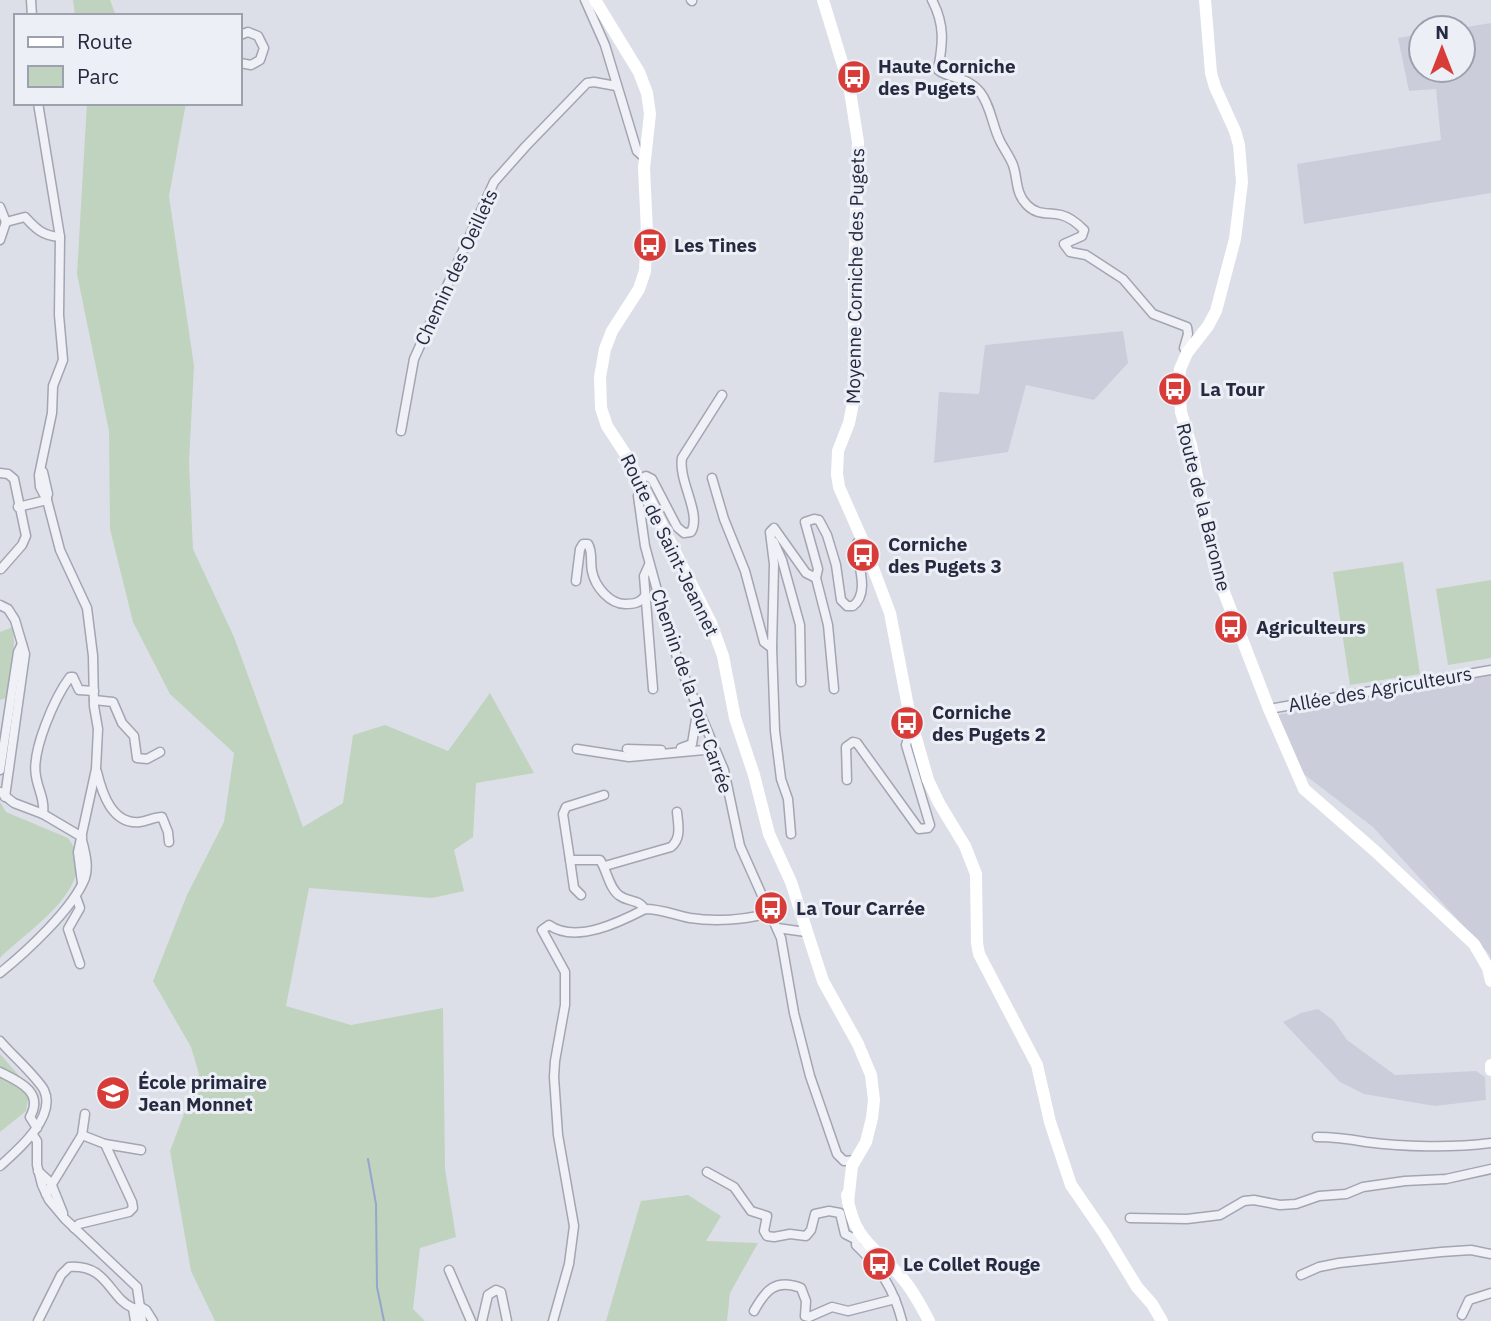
<svg xmlns="http://www.w3.org/2000/svg" width="1491" height="1321" viewBox="0 0 1491 1321" font-family="'IBM Plex Sans',sans-serif">
  <style>
    .built { fill: #cbceda }
    .green { fill: #bfd3be }
    .lines { fill: none; stroke-linecap: round; stroke-linejoin: round }
    .stream { stroke: #95a6cb; stroke-width: 2 }
    .street-casing { stroke: #a2a5b2; stroke-width: 11 }
    .street { stroke: #f0f1f6; stroke-width: 8 }
    .secondary { stroke: #fff; stroke-width: 12 }
    .labels { text-anchor: middle; dominant-baseline: central; stroke-width: 6; stroke-linejoin: round; paint-order: stroke }
    .poi-label { font-size: 19px; font-weight: bold; fill: #252a40; stroke: #edeff6; text-anchor: start }
    .street-label { font-size: 19px; fill: #252a40; stroke: #edeff6 }
  </style>
  <rect width="100%" height="100%" fill="#dddfe8"/>
  <g class="built">
    <path d="M1491,23V193L1304,224L1297,164L1441,140L1436,89L1409,91L1398,38L1421,34V70H1463V28H1460Z"/>
    <path d="M1123,331L1128,363L1094,400L1026,385L1008,452L934,463L939,392L979,394L985,345Z"/>
    <path d="M1491,673V960L1489,954L1373,827L1301,772L1277,715Z"/>
    <path d="M1318,1009L1333,1020L1347,1040L1395,1075L1476,1071L1485,1077L1486,1100L1435,1106L1364,1094L1340,1082L1283,1022L1301,1013Z"/>
  </g>
  <g class="green">
    <path d="M73,0H110L116,16H75Z"/>
    <path d="M87,103H186L169,196L194,366L189,462L193,549L234,637L303,827L343,803L353,735L385,725L448,751L490,693L534,773L476,783L473,837L454,850L464,891L432,898L309,888L286,1006L351,1025L443,1008L445,1169L456,1237L420,1248L413,1309L425,1321H215L191,1271L170,1151L199,1074L191,1047L153,981L187,895L224,822L234,753L170,694L133,622L110,529L109,431L77,274Z"/>
    <path d="M1403,562L1420,674L1350,685L1333,572Z"/>
    <path d="M1491,580V658L1448,665L1436,589Z"/>
    <path d="M13,627L14,643L10,694L9,697L0,700V632Z"/>
    <path d="M0,802L6,812L68,838C104,885 27,930 0,958Z"/>
    <path d="M0,1054L30,1088L26,1111L0,1132Z"/>
    <path d="M688,1195L721,1216L706,1241L758,1243L730,1293L727,1321H606L641,1201Z"/>
  </g>
  <g class="lines">
    <path class="stream" d="M368,1159L376,1204L377,1287L384,1321"/>
    <g class="street-casing">
      <g id="street">
        <path d="M31,0L32,16"/>
        <path d="M585,0L605,45L637,151L645,158"/>
        <path d="M691,0L692,1"/>
        <path d="M932,0C945,25 943,43 938,70C950,80 966,75 980,92C991,106 992,125 1000,141C1004,149 1010,157 1013,165C1018,179 1015,193 1027,205C1038,216 1048,212 1061,215C1070,217 1078,224 1084,230L1082,236L1064,244L1070,252L1086,255L1123,279L1153,314L1187,327L1188,334L1184,348L1187,353"/>
        <path d="M240,35L248,32L258,36L264,48L260,60L251,65L240,63"/>
        <path d="M38,103L60,237L59,315L63,360L53,386L52,413L39,475L40,487L47,500L60,550L87,608L93,656L94,706L98,729L96,769L78,852L82,883"/>
        <path d="M0,207L6,222L25,217C36,229 43,236 60,237"/>
        <path d="M0,240L6,222"/>
        <path d="M401,431L414,359L494,182L526,146L587,83L594,82L616,86"/>
        <path d="M43,472L48,494L46,499"/>
        <path d="M0,473L8,474L14,479L26,536L22,545L1,569"/>
        <path d="M712,478L724,519L745,571L764,642L772,648"/>
        <path d="M638,480L646,476L652,479L677,527L684,533L691,532C702,514 678,481 682,458L722,395"/>
        <path d="M642,486L638,496L645,546L667,627L680,666L724,770L740,846L781,938L794,1013L810,1076L837,1154L844,1161L855,1160"/>
        <path d="M18,507L47,500"/>
        <path d="M774,542L782,560L800,625L801,682"/>
        <path d="M649,565L644,576L653,689"/>
        <path d="M816,578L828,625L834,689"/>
        <path d="M576,581L580,549L583,544H588C593,552 590,562 592,571C595,587 610,604 625,604C634,604 640,603 645,596"/>
        <path d="M0,605L8,609L15,620L25,654L5,797"/>
        <path d="M94,700L113,702L122,723L134,736L137,758L147,759L160,752"/>
        <path d="M1269,709L1491,670"/>
        <path d="M681,748L692,744L698,707"/>
        <path d="M577,749L629,757L704,750L709,752L721,768"/>
        <path d="M627,749L661,750"/>
        <path d="M0,770L18,652L22,644"/>
        <path d="M97,772C102,793 112,825 140,822C148,821 154,817 162,817L168,832L169,842"/>
        <path d="M847,780L846,747L853,742L857,743L919,829L928,828L930,825L906,745L909,735L914,733"/>
        <path d="M0,792L14,803L43,814L82,837"/>
        <path d="M604,795L566,807L563,814L570,860H600C607,870 609,889 620,896C629,902 638,899 645,909"/>
        <path d="M43,814C45,799 38,790 36,776C31,751 55,697 70,677H73L79,690L94,691"/>
        <path d="M791,834L788,799L781,779L775,731L772,648L774,564L770,532L774,528L806,573L816,578L818,569L805,522L814,519L819,520L827,535L836,565L841,600L847,606H853C870,593 858,565 856,547L857,543L862,539"/>
        <path d="M570,860L574,888L581,895"/>
        <path d="M605,866L671,847C682,838 678,824 677,812"/>
        <path d="M76,897L80,908L68,929L80,964"/>
        <path d="M777,928L806,932"/>
        <path d="M0,973C26,952 73,909 85,878C89,866 85,852 82,840"/>
        <path d="M0,1041C11,1054 37,1077 44,1090C57,1117 17,1151 0,1166"/>
        <path d="M0,1072C20,1082 44,1092 30,1117L37,1128"/>
        <path d="M33,1135L37,1141V1165L42,1185L49,1200L65,1219L137,1287L142,1321"/>
        <path d="M82,1135L85,1114"/>
        <path d="M1317,1137C1334,1137 1349,1139 1366,1142C1404,1147 1452,1148 1491,1143"/>
        <path d="M105,1144L141,1150"/>
        <path d="M38,1171L51,1183L63,1213"/>
        <path d="M707,1172L734,1187L751,1211L767,1216L764,1231L767,1236L774,1237L790,1234L806,1236L811,1230L815,1214L829,1211L840,1213L845,1234L855,1239"/>
        <path d="M46,1194L82,1135L105,1144L132,1202L133,1208L129,1212L79,1224L74,1228"/>
        <path d="M1130,1218L1187,1219L1220,1215L1244,1201L1254,1200L1280,1205L1296,1204L1319,1196L1346,1194L1363,1187L1405,1181L1446,1179L1491,1169"/>
        <path d="M857,1234L856,1245C880,1268 894,1289 902,1321"/>
        <path d="M449,1270L471,1321"/>
        <path d="M1301,1275L1319,1267L1339,1263L1441,1252L1471,1250L1491,1254"/>
        <path d="M139,1306L146,1310L153,1321"/>
        <path d="M133,1308L135,1321"/>
        <path d="M754,1311C765,1291 775,1278 801,1288L806,1301L805,1316L809,1317L832,1307L848,1311L895,1299"/>
        <path d="M1462,1315L1469,1300L1491,1293"/>
        <path d="M38,1321L61,1275L69,1267C108,1264 109,1298 133,1308"/>
        <path d="M482,1321L488,1295L496,1290L501,1292L507,1321"/>
        <path d="M553,1321L569,1264L574,1226L558,1135L554,1077L555,1061L565,1005V972L542,930L549,925C576,944 620,922 645,909C661,909 675,915 690,918C715,922 745,920 769,913"/>
      </g>
    </g>
    <use href="#street" class="street"/>
    <g class="secondary">
      <path d="M595,0L639,72L647,93L650,114L644,168L647,232L645,271L639,289L612,331L605,349L600,377L601,408L607,426L626,455L711,623L723,656L735,718L754,775L769,834L791,882L823,981L858,1044L871,1075L874,1100L872,1118L866,1142L852,1166L848,1202"/>
      <path d="M823,0L849,85L858,142L854,281V398L849,423L838,451L837,474L839,487L862,539L890,613L910,717L928,780L939,803L965,846L976,874L977,943L979,954L1037,1065L1050,1122L1071,1185L1104,1233L1137,1287L1152,1304L1162,1321"/>
      <path d="M1205,0L1211,73L1215,87L1235,131L1239,145L1242,182L1235,239L1216,311L1208,326L1187,353L1180,369L1179,384L1181,412L1191,445L1215,569L1269,709L1304,789L1375,851L1474,944L1488,968L1491,981"/>
      <path d="M1491,1065V1070"/>
      <path d="M847,1195C854,1242 875,1246 903,1279C914,1292 921,1306 929,1321"/>
    </g>
  </g>
  <defs>
    <g id="bus-disc" transform="scale(1.75)"><circle r="9.5" fill="#d73c38" stroke="#edeff6"/><path d="M-5-6H5V4H4V6H2V4H-2V6H-4V4H-5ZM-3.5-4V0h7V-4ZM-3.5 1.2v1.5H-2V1.2ZM2 1.2v1.5H3.5V1.2Z" fill="#fff"/></g>
    <g id="school-disc" transform="scale(1.75)"><circle r="9.5" fill="#d73c38" stroke="#edeff6"/><path d="M0-5L7-2L0 1L-7-2ZM-4 1L0 2.5L4 1V4Q0 6-4 4Z" fill="#fff"/></g>
  </defs>
  <g fill-rule="evenodd">
    <use href="#bus-disc" x="854" y="77"/>
    <use href="#bus-disc" x="650" y="245"/>
    <use href="#bus-disc" x="1175" y="389"/>
    <use href="#bus-disc" x="863" y="555"/>
    <use href="#bus-disc" x="1231" y="627"/>
    <use href="#bus-disc" x="907" y="723"/>
    <use href="#bus-disc" x="771" y="908"/>
    <use href="#school-disc" x="113" y="1093"/>
    <use href="#bus-disc" x="879" y="1264"/>
  </g>
  <g class="labels">
    <g class="poi-label">
      <text x="878" y="66">Haute Corniche<tspan x="878" dy="22">des Pugets</tspan></text>
      <text x="674" y="245">Les Tines</text>
      <text x="1200" y="389">La Tour</text>
      <text x="888" y="544">Corniche<tspan x="888" dy="22">des Pugets 3</tspan></text>
      <text x="1256" y="627">Agriculteurs</text>
      <text x="932" y="712">Corniche<tspan x="932" dy="22">des Pugets 2</tspan></text>
      <text x="796" y="908">La Tour Carrée</text>
      <text x="138" y="1082">École primaire<tspan x="138" dy="22">Jean Monnet</tspan></text>
      <text x="903" y="1264">Le Collet Rouge</text>
    </g>
    <g class="street-label">
      <text transform="translate(456 267) rotate(-65)">Chemin des Oeillets</text>
      <text transform="translate(855 276) rotate(-89)">Moyenne Corniche des Pugets</text>
      <text transform="translate(1204 507) rotate(76)">Route de la Baronne</text>
      <text transform="translate(670 545) rotate(64)">Route de Saint-Jeannet</text>
      <text transform="translate(1380 689) rotate(-10)">Allée des Agriculteurs</text>
      <text transform="translate(692 691) rotate(71)">Chemin de la Tour Carrée</text>
    </g>
  </g>
  <rect x="14" y="14" width="228" height="91" fill="#edeff6" stroke="#9da0ad" stroke-width="2"/>
  <rect x="28" y="37" width="35" height="10" fill="#ffffff" stroke="#9da0ad" stroke-width="2"/>
  <text x="77" y="49" font-size="21" fill="#252a40">Route</text>
  <rect x="28" y="66" width="35" height="21" fill="#bfd3be" stroke="#9da0ad" stroke-width="2"/>
  <text x="77" y="84" font-size="21" fill="#252a40">Parc</text>
  <g transform="translate(1442 49)"><circle r="33" fill="#edeff6" stroke="#9da0ad" stroke-width="2"/>
  <path d="M0-5L12 26L0 18L-12 26Z" fill="#d73c38"/>
  <text y="-10" font-size="19" font-weight="bold" text-anchor="middle" fill="#252a40">N</text>
  </g>
</svg>
